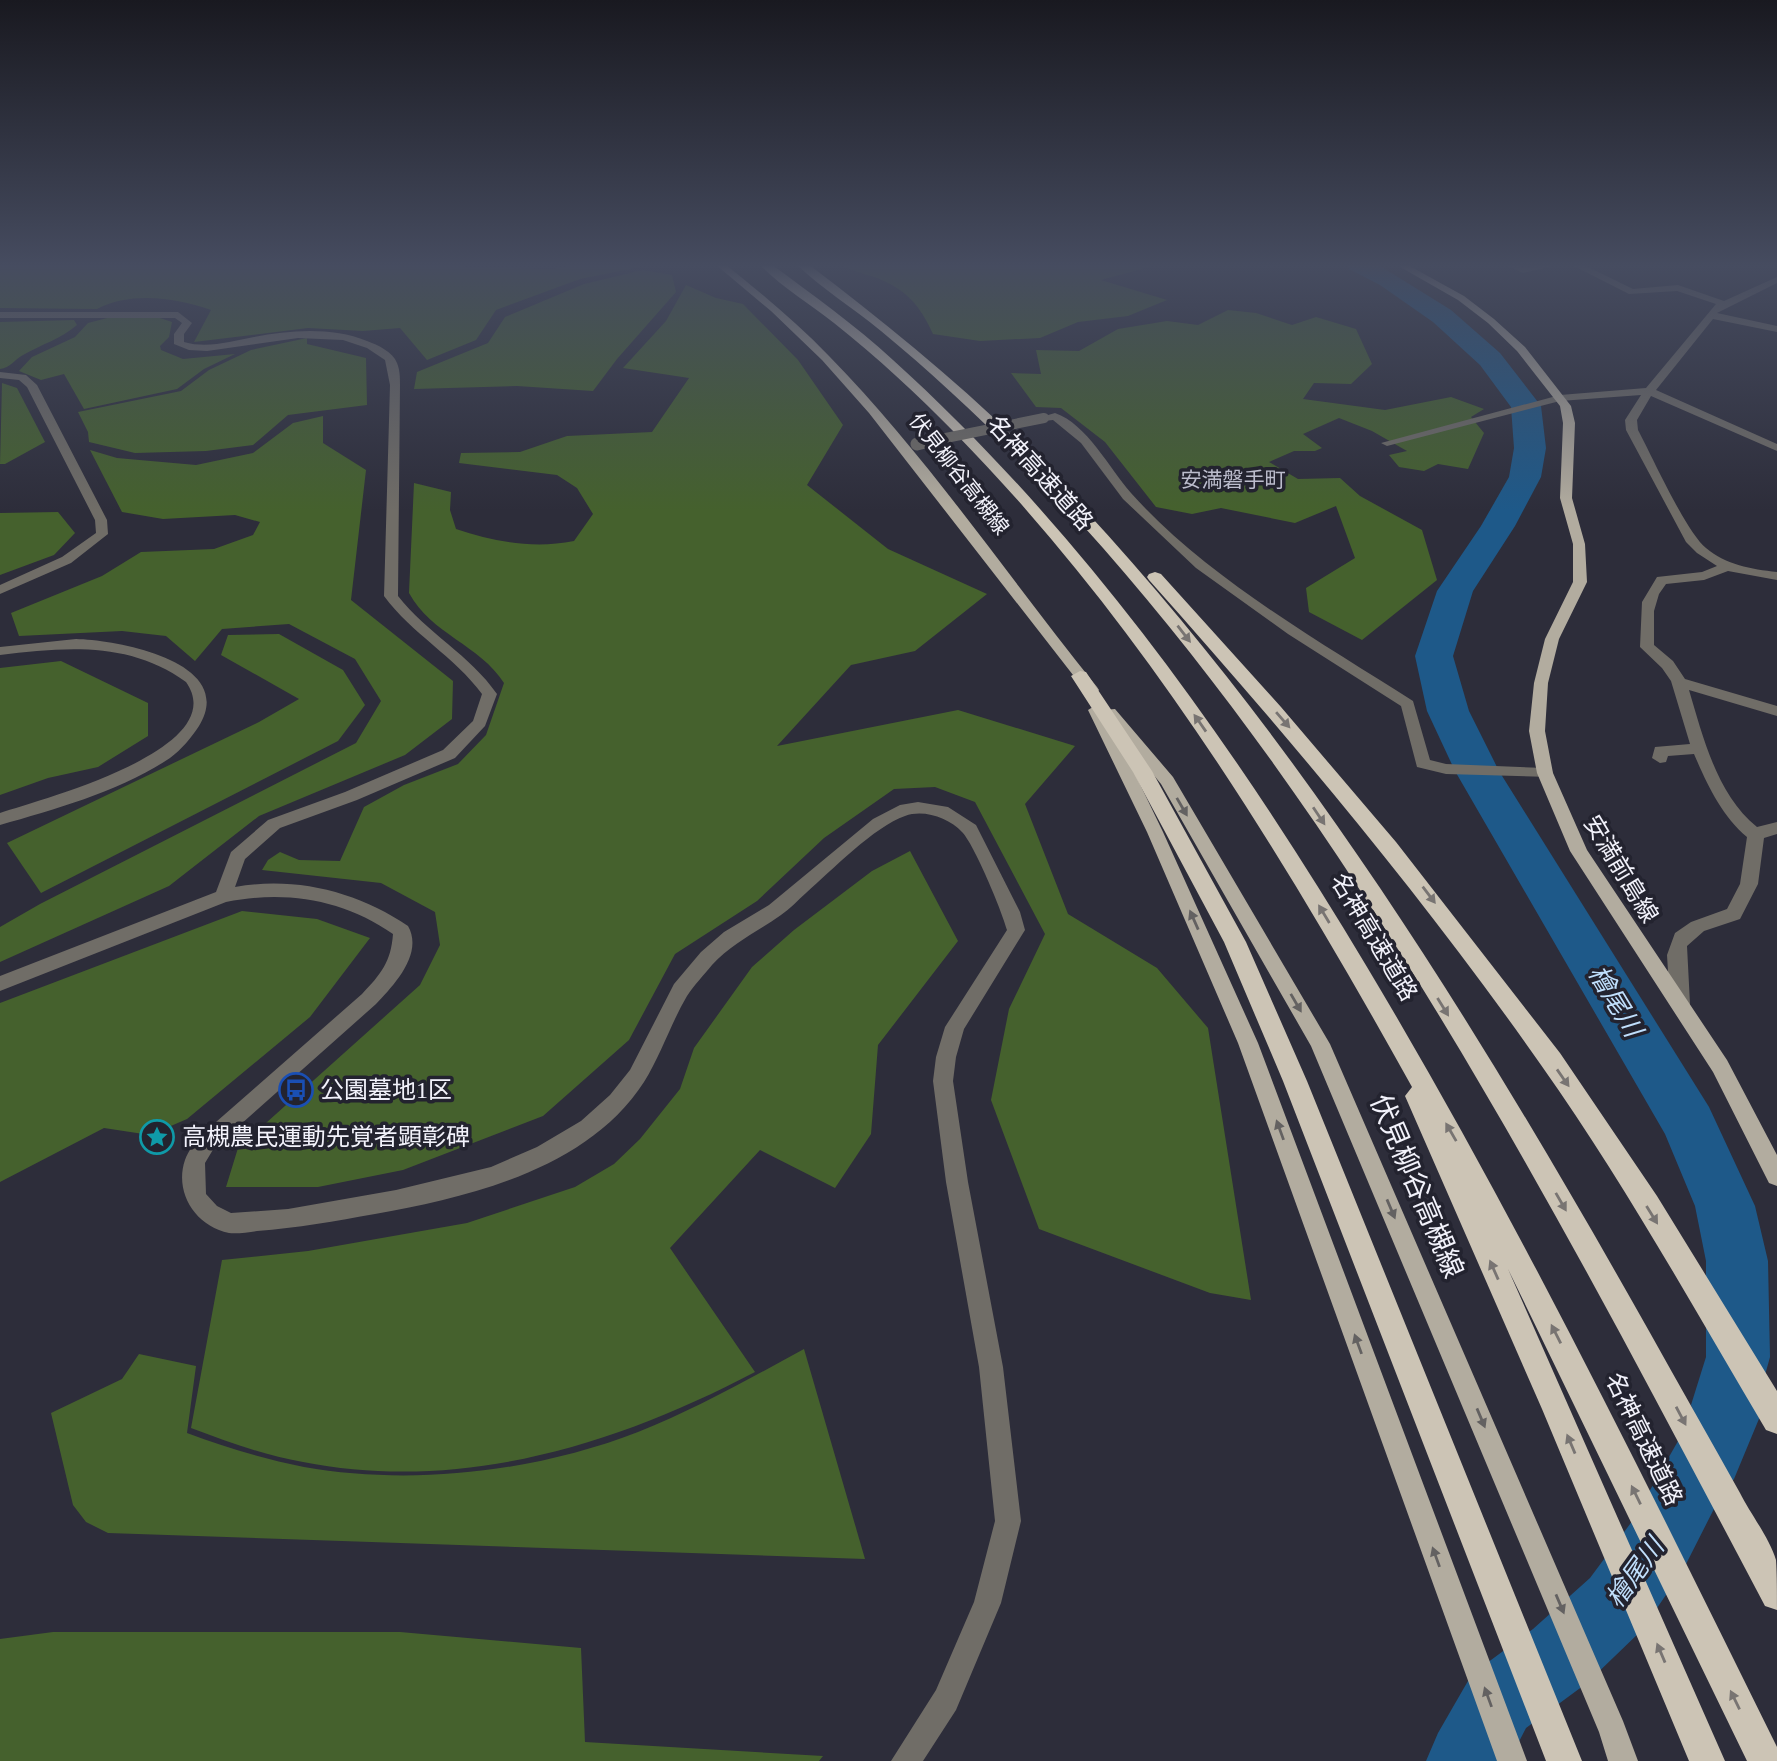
<svg xmlns="http://www.w3.org/2000/svg" width="1777" height="1761" viewBox="0 0 1777 1761" font-family="'Times New Roman','Noto Sans JP',serif">
  <style>
    .green { fill: #45612d }
    .lines { fill: none; stroke-linecap: round; stroke-linejoin: round }
    .river { fill: #1e5989; fill-rule: evenodd }
    .minor { fill: #706d67; fill-rule: evenodd }
    .major { fill: #b2ac9f; fill-rule: evenodd }
    .highway { fill: #ccc4b5; fill-rule: evenodd }
    .minor-bridge-far1 { stroke: #706d67; stroke-width: 10 }
    .minor-bridge { stroke: #706d67; stroke-width: 13 }
    .oneway { fill: #787472 }
    .oneway2 { fill: #636161 }
    .labels { text-anchor: middle; dominant-baseline: central; stroke-width: 7; stroke-linejoin: round; paint-order: stroke }
    .far-street-label { font-size: 21px; fill: #f2f2fb; stroke: #23232f }
    .far-neighbourhood-label { font-size: 21px; fill: #bcbdcd; stroke: #23232f }
    .street-label { font-size: 24px; fill: #f2f2fb; stroke: #23232f }
    .poi-label { font-size: 24px; fill: #f2f2fb; stroke: #23232f; text-anchor: start }
    .water-label { font-size: 26px; font-style: italic; fill: #c0dffc; stroke: #23232f }
    .near-street-label { font-size: 28px; fill: #f2f2fb; stroke: #23232f }
  </style>
  <rect width="100%" height="100%" fill="#2d2d3a"/>
  <g class="green">
    <path d="M0,264H461L466,267L553,269L580,264H642L640,267L580,279L496,310L476,340L427,360L400,328L363,331L308,328L194,342L211,310C177,298 131,291 97,309L0,308Z"/>
    <path d="M839,264H1160L1101,280L1167,300L1128,316L1078,322L1040,338L980,341L933,334C922,310 911,294 886,282C871,274 854,273 839,264Z"/>
    <path d="M643,270L672,275L676,292L617,359L593,391L517,386L414,389L417,372L488,343L505,317L584,284Z"/>
    <path d="M686,285L716,298L743,304L798,360L843,425L807,485L888,549L987,594L915,651L851,665L777,746L958,710L1075,746L1025,804L1068,914L1157,968L1208,1028L1251,1300L1210,1293L1039,1229L991,1100L1009,1009L1045,934L975,802L935,787L894,789L824,838L757,901L675,954L629,1040L543,1116L403,1170L318,1187H226L238,1148L420,985L440,945L435,912L381,883L262,870L268,860L280,852L299,860L340,861L364,807L404,785L458,764L486,735L504,683C480,645 431,634 409,593L414,483L451,492L450,510L456,529C495,542 534,549 574,541L593,514L577,488L557,475L459,463L461,453L520,452L567,436L652,432L689,378L623,368L666,321Z"/>
    <path d="M1228,310L1256,313L1292,325L1316,317L1356,329L1372,364L1351,384L1314,383L1303,399L1385,410L1451,397L1484,409L1471,417L1484,433L1468,469L1438,464L1424,471L1399,467L1389,455L1407,451L1372,431L1339,418L1303,434L1322,448L1315,451H1294L1269,462L1298,479L1340,478L1360,496L1422,530L1437,580L1362,640L1309,612L1306,588L1355,558L1336,506L1295,523L1221,508L1192,514L1156,507L1105,442L1061,408L1036,407L1011,373L1041,374L1036,350L1079,351L1118,329L1167,321L1198,325Z"/>
    <path d="M111,317H157L172,322L169,337L160,346L161,350L183,359L235,354L204,369L177,389L84,409L64,374L41,380L19,371L32,357L75,337L88,323Z"/>
    <path d="M74,320L77,325C61,339 42,344 23,355C15,359 10,368 0,369V322Z"/>
    <path d="M307,338V344L366,358L367,405L288,415L253,445L206,451L135,453L89,442L88,432L78,412L181,391L209,370L251,350Z"/>
    <path d="M2,383L17,388L45,442L5,464H0Z"/>
    <path d="M323,416V443L366,470L351,600L453,681L452,719L405,755L259,816L169,886L0,962V927L40,904L356,743L381,701L355,659L289,624L222,629L195,661L166,636L122,631L19,636L11,613L102,576L141,552L214,549L253,535L260,522L235,515L163,519L122,512L90,450L117,458L196,465L253,453L293,423Z"/>
    <path d="M58,512L75,533L54,555L0,575V513Z"/>
    <path d="M279,634L343,670L365,705L338,741L41,893L7,843L259,722L299,699L221,655L228,635Z"/>
    <path d="M61,661L148,703V736L98,767L48,778L0,795V668Z"/>
    <path d="M910,851L958,941L878,1045L871,1134L835,1188L760,1150L670,1248L755,1372C616,1445 461,1493 303,1462C264,1455 228,1442 191,1428L222,1260L308,1251L467,1223L575,1187L614,1164L640,1139L680,1089L694,1048L752,967L794,930L872,871Z"/>
    <path d="M242,911L317,919L370,938L310,1017L187,1119L150,1135L104,1128L0,1182V1003Z"/>
    <path d="M804,1349L865,1559L108,1533L86,1522L73,1505L51,1413L122,1379L139,1354L196,1366L187,1433C225,1447 263,1459 304,1467C412,1486 535,1472 638,1432C696,1409 749,1379 804,1349Z"/>
    <path d="M53,1632H400L581,1648L585,1742L823,1756L819,1761H0V1639Z"/>
  </g>
  <g class="lines">
    <path class="river" d="M1346,264H1377L1451,310L1500,353L1541,406L1546,448L1541,477L1515,526L1473,591L1453,656L1469,711L1499,771L1709,1107L1755,1206L1768,1261L1770,1357L1757,1404L1761,1414L1734,1479L1720,1497L1683,1570L1642,1630L1587,1683L1526,1728L1509,1761H1426L1438,1733L1472,1674L1533,1629L1590,1578L1633,1520L1694,1413L1691,1405L1706,1357V1261L1695,1206L1665,1134L1455,771L1427,711L1415,656L1437,591L1481,526L1509,477L1514,448L1511,407L1480,365L1433,322L1380,285L1349,269Z"/>
    <g class="minor">
      <path d="M1504,264L1524,267L1562,264L1523,273Z"/>
      <path d="M1570,264H1582L1633,289L1678,285L1724,301L1777,277V283L1717,313L1777,326V332L1713,319L1656,390L1777,444V451L1651,396L1637,420L1638,430C1652,456 1686,532 1706,548C1726,565 1751,569 1777,572V580L1728,571L1704,580L1666,584L1659,594L1654,611V645L1673,661L1685,679L1777,706V716L1689,690C1703,737 1717,795 1757,827L1777,822V834L1764,838L1758,884L1740,919L1704,931L1687,946L1690,1004L1687,1009L1680,1012L1673,1009L1670,1004L1667,955L1675,933L1691,922L1727,909L1740,884L1747,837C1721,815 1707,784 1694,754L1668,756L1666,762L1660,763L1652,758L1655,747L1690,744L1671,681L1662,668L1640,647L1642,602L1657,577L1702,572L1717,566L1697,553L1686,542L1626,430L1625,420L1641,395L1560,401L1387,446L1381,443L1560,395L1646,388L1716,304L1677,291L1629,294Z"/>
      <path d="M0,312H178L192,323L184,334V342C208,349 231,341 254,337C291,330 332,327 367,341C378,345 393,352 397,363C400,370 400,378 400,385L398,596C427,633 470,655 497,694L485,726L455,758L357,800L280,828L245,859L235,887C296,876 358,892 408,926C424,954 393,986 376,1004L214,1148L205,1163L206,1194L217,1206L231,1213L288,1209L396,1190L491,1167L537,1147L581,1121L610,1095L630,1070L674,984L701,952L724,932L769,905L873,819L900,805L918,802L948,807L976,825L1020,912L1025,930L964,1029L956,1057L953,1081L968,1182L1003,1367L1021,1521L1001,1603L956,1710L923,1761H891L936,1690L974,1602L995,1521L979,1367L946,1182L933,1081L936,1057L945,1027L1007,930C1002,911 974,844 962,832C949,818 924,809 905,816C875,826 831,871 806,893C798,900 790,909 781,915C757,932 732,943 712,965C704,975 694,985 687,996C671,1023 661,1055 644,1082C588,1169 470,1197 375,1214C336,1221 297,1228 257,1231C249,1232 237,1234 229,1233C195,1226 174,1192 185,1160C188,1151 195,1143 200,1136L362,994C381,974 391,962 393,934C343,899 285,890 226,902L0,991V976L216,892L231,852L268,820L345,792L443,750L473,721L482,694C454,656 412,634 384,596L390,385L385,360L367,348L343,340L298,338L207,351L189,350L174,344V334L182,323L175,318H0Z"/>
      <path d="M0,372L26,375L37,385L107,520L108,534L71,563L0,594V585L62,557L96,533L95,520L27,387L19,380L0,378Z"/>
      <path d="M1055,413C1087,424 1109,468 1131,493C1206,577 1319,641 1413,701L1430,760L1446,764L1545,768L1551,769L1553,773L1551,777L1446,774L1417,767L1401,706L1288,634L1196,568L1123,499L1081,443L1053,420L1044,421L1038,418Z"/>
      <path d="M76,639C118,640 238,662 199,726C191,738 182,749 170,758C121,791 56,809 0,825V813C38,800 234,750 186,682C130,641 65,647 0,655V647Z"/>
    </g>
    <g class="major">
      <path d="M715,264H725C761,293 796,322 829,356C928,457 1008,577 1097,687L1099,690L1097,693H1087L869,413L822,360L771,311Z"/>
      <path d="M1395,264H1406L1464,296L1494,319L1525,347L1571,406L1575,423L1572,498L1585,544L1587,582L1559,639L1548,683L1545,731L1553,773L1587,850L1727,1060L1777,1155V1186L1769,1183L1713,1072L1570,851L1537,773L1529,731L1534,683L1545,639L1573,582V544L1560,498L1563,423L1560,406L1517,351L1488,323L1458,300Z"/>
      <path d="M1096,705L1104,710L1115,709L1173,777L1330,1044L1623,1721L1638,1761H1608L1599,1732L1311,1046L1161,784L1109,720L1163,832L1258,1043L1527,1761H1497L1238,1043L1147,832L1088,710Z"/>
    </g>
    <g class="highway">
      <path d="M759,264H771C813,295 855,325 893,360C1085,534 1234,745 1367,967C1518,1219 1647,1484 1777,1747V1761H1747L1508,1269L1725,1761H1689L1542,1409L1405,1096L1412,1087C1283,855 1143,625 956,434C918,395 877,357 834,323C810,304 780,286 759,264Z"/>
      <path d="M796,264H808C891,327 972,393 1045,468C1290,720 1477,1026 1649,1331C1679,1385 1710,1439 1740,1493C1750,1513 1770,1539 1776,1560C1777,1574 1777,1595 1777,1610L1765,1606C1573,1243 1376,859 1103,548C1035,471 961,397 881,331C853,308 822,289 796,264Z"/>
      <path d="M1155,572L1161,574L1281,707L1396,842L1560,1053L1657,1196L1777,1391V1434L1766,1430C1693,1307 1624,1182 1541,1065C1422,895 1288,736 1149,580L1147,577L1149,574Z"/>
      <path d="M1080,671L1086,672L1152,771L1246,942L1307,1081L1582,1761H1546L1283,1081L1224,942L1133,772L1071,676Z"/>
    </g>
    <path class="minor-bridge-far1" d="M926,442L1044,418"/>
    <path class="minor-bridge" d="M917,444L934,440"/>
  </g>
  <defs><path id="oneway-solid" d="M-6-.8H1V-3.2L6.5 0L1 3.2V.8H-6Z" transform="scale(1.75)"/></defs>
  <g class="oneway">
    <use href="#oneway-solid" transform="translate(1184 634) rotate(52)"/>
    <use href="#oneway-solid" transform="translate(1283 720) rotate(49)"/>
    <use href="#oneway-solid" transform="translate(1200 723) rotate(-125)"/>
    <use href="#oneway-solid" transform="translate(1319 816) rotate(56)"/>
    <use href="#oneway-solid" transform="translate(1429 895) rotate(53)"/>
    <use href="#oneway-solid" transform="translate(1324 914) rotate(-121)"/>
    <use href="#oneway-solid" transform="translate(1443 1007) rotate(58)"/>
    <use href="#oneway-solid" transform="translate(1563 1078) rotate(55)"/>
    <use href="#oneway-solid" transform="translate(1451 1132) rotate(-120)"/>
    <use href="#oneway-solid" transform="translate(1561 1202) rotate(60)"/>
    <use href="#oneway-solid" transform="translate(1652 1215) rotate(58)"/>
    <use href="#oneway-solid" transform="translate(1494 1270) rotate(-114)"/>
    <use href="#oneway-solid" transform="translate(1556 1334) rotate(-117)"/>
    <use href="#oneway-solid" transform="translate(1681 1416) rotate(62)"/>
    <use href="#oneway-solid" transform="translate(1571 1444) rotate(-113)"/>
    <use href="#oneway-solid" transform="translate(1636 1495) rotate(-116)"/>
    <use href="#oneway-solid" transform="translate(1661 1653) rotate(-113)"/>
    <use href="#oneway-solid" transform="translate(1735 1700) rotate(-116)"/>
  </g>
  <g class="oneway2">
    <use href="#oneway-solid" transform="translate(1182 807) rotate(60)"/>
    <use href="#oneway-solid" transform="translate(1194 920) rotate(-114)"/>
    <use href="#oneway-solid" transform="translate(1296 1003) rotate(60)"/>
    <use href="#oneway-solid" transform="translate(1280 1130) rotate(-110)"/>
    <use href="#oneway-solid" transform="translate(1391 1209) rotate(67)"/>
    <use href="#oneway-solid" transform="translate(1358 1344) rotate(-110)"/>
    <use href="#oneway-solid" transform="translate(1481 1418) rotate(67)"/>
    <use href="#oneway-solid" transform="translate(1436 1557) rotate(-110)"/>
    <use href="#oneway-solid" transform="translate(1560 1604) rotate(67)"/>
    <use href="#oneway-solid" transform="translate(1488 1697) rotate(-110)"/>
  </g>
  <linearGradient id="sky" x2="0" y2="1"><stop stop-color="#191920"/><stop offset="0.52" stop-color="#464c60"/><stop offset="1" stop-color="#464c60" stop-opacity="0"/></linearGradient>
  <rect width="1777" height="511" fill="url(#sky)"/>
  <defs>
    <g id="bus-ring" transform="scale(1.75)"><circle r="9.5" fill="#23232f" stroke="#1a4fb4" stroke-width="1.5"/><path d="M-5-6H5V4H4V6H2V4H-2V6H-4V4H-5ZM-3.5-4V0h7V-4ZM-3.5 1.2v1.5H-2V1.2ZM2 1.2v1.5H3.5V1.2Z" fill="#1a4fb4"/></g>
    <g id="sight-ring" transform="scale(1.75)"><circle r="9.5" fill="#23232f" stroke="#0f9aa8" stroke-width="1.5"/><path d="M0-6L1.8-2.2L6-1.7L2.9 1.2L3.7 5.4L0 3.3L-3.7 5.4L-2.9 1.2L-6-1.7L-1.8-2.2Z" fill="#0f9aa8"/></g>
  </defs>
  <g fill-rule="evenodd">
    <use href="#bus-ring" x="296" y="1090"/>
    <use href="#sight-ring" x="157" y="1137"/>
  </g>
  <g class="labels">
    <g class="far-street-label">
      <text transform="translate(959 474) rotate(52)">伏見柳谷高槻線</text>
    </g>
    <g class="far-neighbourhood-label">
      <text x="1233" y="480">安満磐手町</text>
    </g>
    <g class="street-label">
      <text transform="translate(1040 473) rotate(48)">名神高速道路</text>
      <text transform="translate(1621 869) rotate(59)">安満前島線</text>
      <text transform="translate(1374 937) rotate(59)">名神高速道路</text>
      <text transform="translate(1644 1439) rotate(64)">名神高速道路</text>
    </g>
    <g class="poi-label">
      <text x="320" y="1090">公園墓地1区</text>
      <text x="182" y="1137">高槻農民運動先覚者顕彰碑</text>
    </g>
    <g class="water-label">
      <text transform="translate(1615 1001) rotate(59)">檜尾川</text>
      <text transform="translate(1635 1573) rotate(-54)">檜尾川</text>
    </g>
    <g class="near-street-label">
      <text transform="translate(1417 1186) rotate(67)">伏見柳谷高槻線</text>
    </g>
  </g>
</svg>
